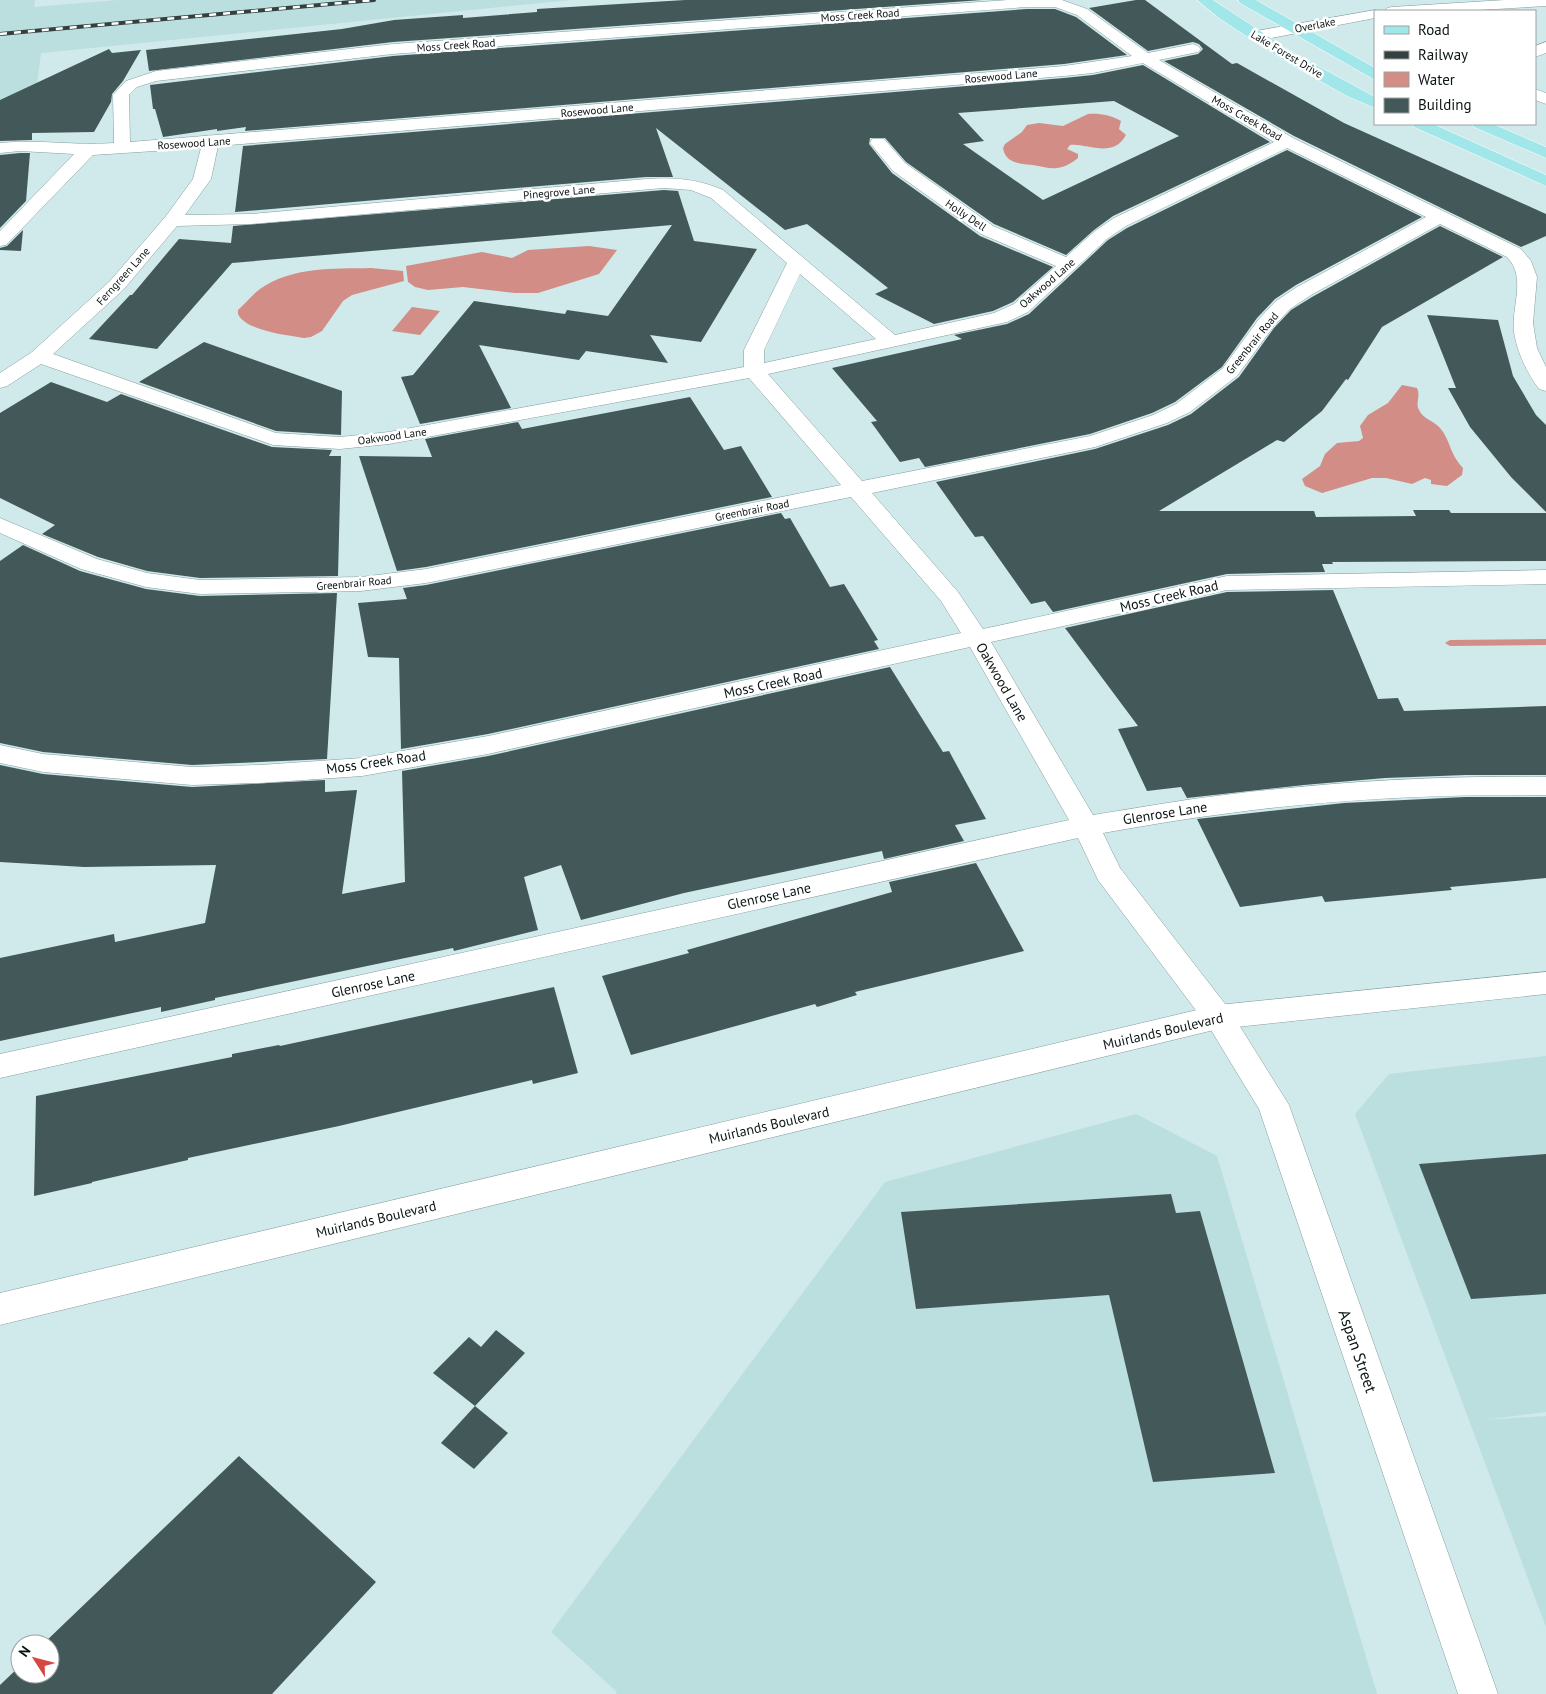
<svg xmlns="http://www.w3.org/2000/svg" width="1546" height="1694" viewBox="0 0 1546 1694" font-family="'PT Sans',sans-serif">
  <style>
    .built { fill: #bbdede }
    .water { fill: #d28d86 }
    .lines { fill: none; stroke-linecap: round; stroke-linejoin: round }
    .stream { fill: #d28d86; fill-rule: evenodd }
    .building { fill: #435959; fill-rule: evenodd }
    .minor-casing { stroke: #859d9d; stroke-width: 1 }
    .tertiary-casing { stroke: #859d9d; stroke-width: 1 }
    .secondary-casing { stroke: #859d9d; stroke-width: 1 }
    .primary-casing { stroke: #fff; stroke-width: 1 }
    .minor { fill: #fff; fill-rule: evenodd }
    .tertiary { fill: #fff; fill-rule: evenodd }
    .secondary { fill: #fff; fill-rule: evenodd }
    .primary { fill: #a1e7e9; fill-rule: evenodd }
    .rail-casing { stroke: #344040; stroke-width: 4 }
    .rail { stroke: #fff; stroke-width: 2.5; stroke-dasharray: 7; stroke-linecap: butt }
    .labels { text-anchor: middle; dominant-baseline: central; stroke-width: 5; stroke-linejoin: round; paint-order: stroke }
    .far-street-label { font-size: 11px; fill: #0b1414; stroke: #fff }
    .street-label { font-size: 14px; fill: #0b1414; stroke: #fff }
    .near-street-label { font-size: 16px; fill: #0b1414; stroke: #fff }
  </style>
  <rect width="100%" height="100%" fill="#d0e9ea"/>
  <g class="built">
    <path d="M0,0H35L34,7L118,0H570L41,53L35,99L0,102Z"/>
    <path d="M1546,1056V1412L1483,1420L1546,1416V1627L1355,1114L1389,1074Z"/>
    <path d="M1136,1114L1217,1156L1377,1694H616L617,1692L551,1632L885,1182Z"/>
  </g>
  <g class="water">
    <path d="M1088,114C1099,113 1111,115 1121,121L1119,129L1126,135C1113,159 1087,143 1070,145L1067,149L1078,154V158C1072,163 1065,167 1057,168C1050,169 1045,167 1038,166C1024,163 1006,166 1003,148L1005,144L1022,132L1027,125L1039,123L1063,126Z"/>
    <path d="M589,246L617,250L599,274L538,293H515L463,287L428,290L415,287L408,282L406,266L482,252L512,258L528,250Z"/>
    <path d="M371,268L403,271L404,281L352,295L343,301L322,331L311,337L304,338C287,335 246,331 238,314V310C246,303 252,295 260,289C293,266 334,269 371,268Z"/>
    <path d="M412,307L440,311L420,335L392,331Z"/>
    <path d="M1402,385L1417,388C1421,396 1415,403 1419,410C1423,419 1434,421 1440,428C1451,441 1449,453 1463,468L1462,475L1447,486L1431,484V480L1425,478L1412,484L1386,478H1372L1322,493L1305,486L1302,479L1320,466L1325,454L1337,443L1359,441L1363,438L1360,426L1368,415L1388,403Z"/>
  </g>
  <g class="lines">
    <path class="stream" d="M1546,639V645L1450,646L1445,643L1450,640Z"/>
  </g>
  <g class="building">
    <path d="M685,0H982L393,42L149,71L146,50L342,29L394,20L463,15V18L537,12V9Z"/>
    <path d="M1136,0H1145L1232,64L1237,63L1344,123L1546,214V236L1521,247L1294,136L1164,61L1198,54L1203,49L1199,44L1193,42L1148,51L1089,8Z"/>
    <path d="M1027,9H1055L1076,17L1127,55L1064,64L245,131L246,127L217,131V129L163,137L155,109H153L150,85L393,56Z"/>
    <path d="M109,49L112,53L141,50L123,81L112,94L111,102L94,132L32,133V140L0,141V100Z"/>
    <path d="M1143,65L1270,142L1113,216L1094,230L1066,255L994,224L906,162L885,138H870L869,144L892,173L980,236L1053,267L1013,302L993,311L934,324L875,294L888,288L807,224L785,230L656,128L673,177H646L235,212L243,146L1064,78L1093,75ZM1114,101L1179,136L1043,200L963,144L984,141L958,113Z"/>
    <path d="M1287,150L1422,217L1296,285L1275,299L1257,318L1222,367L1175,402L1152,413L1090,434L925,467L919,458L900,462L871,422L877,421L832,368L962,339L954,335L1007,324L1029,314L1108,240L1127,228Z"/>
    <path d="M20,153H30L26,201L0,228V155Z"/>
    <path d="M664,190L678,191L694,241L757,249L701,342L650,335L668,363L586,351L579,360L479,345L511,408L420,424L401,377L413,375L474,301L565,314L567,310L608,316L672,225L232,263L157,349L89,339L130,295H132L179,239L231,243L233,226Z"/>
    <path d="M1440,226L1503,257L1382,327L1348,380L1346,379L1322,411L1284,442L1277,440L1159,511H1314L1316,517L1416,516L1413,510H1449L1451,513H1546V561L1332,562L1333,564H1322L1325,572L1227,574L1053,612L1045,601L1031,604L983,536L975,537L936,482L1095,449L1168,425L1191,414L1239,377L1274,328L1291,310L1312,297Z"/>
    <path d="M23,230L21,251L0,250V248L7,246Z"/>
    <path d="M1427,315L1498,320L1513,376L1536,415L1546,425V512L1511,477L1470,427L1448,388H1456Z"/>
    <path d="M204,342L342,391L341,435L276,431L139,382Z"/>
    <path d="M51,382L107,402L121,394L272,447L332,450L329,456H341L338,576L200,578L147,571L98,557L42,534L55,525L0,498V413Z"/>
    <path d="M690,397L724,450L741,446L772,497L426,567L397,571L359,456L432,457L425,439L518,422L522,429Z"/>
    <path d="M781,513L785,519L790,518L830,587L844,584L878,640L874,641L879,649L488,734L401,749L399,658L368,657L358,603L407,599L403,588L426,585Z"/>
    <path d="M23,545L80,571L146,589L200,596L337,593L327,759L192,765L43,752L0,743V561Z"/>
    <path d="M1333,590L1378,699L1398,698L1404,711L1546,706V775H1466L1385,778L1304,785L1187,798L1181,787L1147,791L1118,729L1138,726L1065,628L1227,592Z"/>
    <path d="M890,667L943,752L949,751L986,819L955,825L964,841L884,859L882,851L684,893L581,920L561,865L524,877L538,930L454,951L453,948L215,998V1000L161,1012V1007L0,1041V958L114,934L115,942L205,923L216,865L84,867L0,862V765L43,774L192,787L325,780V792L357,790L342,894L405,882L402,771L488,756Z"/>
    <path d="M1465,797H1546V878L1450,887L1452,890L1325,902L1322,896L1240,907L1197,819L1344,803Z"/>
    <path d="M976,863L1024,951L855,992L857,995L817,1007L815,1004L631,1055L602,976L689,953L687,950L892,892L889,882Z"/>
    <path d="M554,987L578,1073L533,1084L532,1080L339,1126L188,1158V1160L92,1182V1183L34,1196L36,1096L232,1057V1054L279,1045L280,1046Z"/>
    <path d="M1546,1154V1294L1471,1299L1419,1164Z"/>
    <path d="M1171,1194L1176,1213L1200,1211L1275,1473L1153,1482L1109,1295L916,1309L901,1212Z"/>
    <path d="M496,1330L525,1353L475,1406L433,1373L469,1337L481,1347Z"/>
    <path d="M475,1406L508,1433L474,1469L441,1443Z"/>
    <path d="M239,1456L376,1582L272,1694H0V1685L20,1666V1674H50V1644H43Z"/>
  </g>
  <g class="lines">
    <g class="minor-casing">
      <g id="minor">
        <path d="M1008,0H1062L1087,9L1148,53L1193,44L1198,46L1201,49L1198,52L1159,60L1293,138L1521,249L1531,261L1537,277L1533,323L1537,348L1546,367V391L1539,389C1527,373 1517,352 1514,332C1511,306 1527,278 1507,257L1440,224L1311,295L1290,309L1273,327L1237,376L1190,412L1167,423L1095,447L872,493L958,592L983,629L1227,576L1546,570V584L1227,590L991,642L1093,815C1137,808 1181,800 1224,795C1331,782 1439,775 1546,777V795C1439,794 1330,799 1223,814C1183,819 1143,826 1103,833L1120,868L1229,1009L1233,1017L1229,1025L1218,1029L1207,1025L1098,880L1078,838L0,1078V1054L1069,820L970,647L488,754L362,776L260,783L192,785L43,772L0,763V745L43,754L192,767L260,765L362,758L488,736L961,633L941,601L851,497L426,583L361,591L200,594L146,587L81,569L0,533V518L97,559L147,573L200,580L361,577L426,569L841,485L749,378L389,444L340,449L273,445L41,364L7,386L0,388V373L32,352L110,281L166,216L193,179L201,148L93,155L6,245L0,246V231L74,154L20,151L0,153V143C38,139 76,146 114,143L113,95L126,81L156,71L393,44ZM1027,7H1055L1077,15L1132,56L1064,66L130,142L129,95L137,87L156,81L393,54ZM1143,63L1274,142L1114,218L1095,231L1066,257L993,226L905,163L884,139H872L870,143L893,171L981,234L1056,266L1014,304L994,313L895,335L723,190C698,179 673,177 646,179L251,214L185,215L211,179L218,146L1064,76L1093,73ZM1287,148L1426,217L1297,287L1276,301L1259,319L1223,368L1176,404L1153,415L1090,436L862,481L768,374L1007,322L1028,312L1107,239L1126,226ZM664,188L691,190L711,198L787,263L744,350V367L389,432L340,437L276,433L53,354L124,289L177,226L251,224ZM800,274L876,339L764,363V350Z"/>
        <path d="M1505,0H1546V6L1463,11H1385L1387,8L1392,7Z"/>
        <path d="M1375,10L1380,11H1375V18L1256,41L1251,39L1248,36L1251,33L1256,31Z"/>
        <path d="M1546,42V53L1535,57V46Z"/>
        <path d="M1535,89L1546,93V104L1535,100Z"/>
      </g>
    </g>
    <g class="tertiary-casing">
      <path id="tertiary" d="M1218,1005L1229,1009L1289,1105L1498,1694H1458L1259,1109L1203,1017L1207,1009Z"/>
    </g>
    <g class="secondary-casing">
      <path id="secondary" d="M1546,972V994L1218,1029L0,1325V1293L1218,1005Z"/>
    </g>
    <g class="primary-casing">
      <g id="primary">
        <path d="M1197,0H1213L1292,52L1375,97V108L1347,96L1281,59L1219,18Z"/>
        <path d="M1238,0H1256L1375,68V80L1240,3Z"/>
        <path d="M1412,124H1433L1546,175V186L1414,127Z"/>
        <path d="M1472,124H1493L1546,147V158L1474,127Z"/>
      </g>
    </g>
    <use href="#minor" class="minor"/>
    <use href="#tertiary" class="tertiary"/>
    <use href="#secondary" class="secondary"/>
    <use href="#primary" class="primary"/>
    <g class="rail-casing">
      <path id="rail" d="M0,34L374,0"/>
    </g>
    <use href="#rail" class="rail"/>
  </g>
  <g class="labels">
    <g class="far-street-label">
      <text transform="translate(860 15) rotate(-4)">Moss Creek Road</text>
      <text transform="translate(1315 25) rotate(-11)">Overlake</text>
      <text transform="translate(456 45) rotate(-4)">Moss Creek Road</text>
      <text transform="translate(1287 54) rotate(31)">Lake Forest Drive</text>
      <text transform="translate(1001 76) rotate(-5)">Rosewood Lane</text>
      <text transform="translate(597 110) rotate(-5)">Rosewood Lane</text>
      <text transform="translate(1247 118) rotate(30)">Moss Creek Road</text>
      <text transform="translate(194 143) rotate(-4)">Rosewood Lane</text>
      <text transform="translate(559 192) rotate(-5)">Pinegrove Lane</text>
      <text transform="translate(966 215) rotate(34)">Holly Dell</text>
      <text transform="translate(123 276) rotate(-48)">Ferngreen Lane</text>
      <text transform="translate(1047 283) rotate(-41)">Oakwood Lane</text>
      <text transform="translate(1252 343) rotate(-51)">Greenbrair Road</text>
      <text transform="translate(392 436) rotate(-8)">Oakwood Lane</text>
      <text transform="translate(752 510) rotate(-11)">Greenbrair Road</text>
      <text transform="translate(354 583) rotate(-5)">Greenbrair Road</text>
    </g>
    <g class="street-label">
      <text transform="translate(1169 596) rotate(-13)">Moss Creek Road</text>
      <text transform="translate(1002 682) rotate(60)">Oakwood Lane</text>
      <text transform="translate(773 683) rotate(-12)">Moss Creek Road</text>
      <text transform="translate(376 762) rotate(-8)">Moss Creek Road</text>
      <text transform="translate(1165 813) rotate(-9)">Glenrose Lane</text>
      <text transform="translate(769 896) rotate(-12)">Glenrose Lane</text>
      <text transform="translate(373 984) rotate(-12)">Glenrose Lane</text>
      <text transform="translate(1163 1031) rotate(-13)">Muirlands Boulevard</text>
      <text transform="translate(769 1125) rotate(-13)">Muirlands Boulevard</text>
      <text transform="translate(376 1219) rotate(-13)">Muirlands Boulevard</text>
    </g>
    <g class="near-street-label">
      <text transform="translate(1358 1351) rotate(71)">Aspan Street</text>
    </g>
  </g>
  <rect x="1374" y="10" width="162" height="115" fill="#ffffff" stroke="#9da1a1"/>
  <rect x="1384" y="26" width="25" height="8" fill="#a1e7e9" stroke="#9da1a1"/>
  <text x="1418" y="35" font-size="15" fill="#0b1414">Road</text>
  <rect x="1384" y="51" width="25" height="8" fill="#344040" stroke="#9da1a1"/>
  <text x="1418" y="60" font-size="15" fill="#0b1414">Railway</text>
  <rect x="1384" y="72" width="25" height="15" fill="#d28d86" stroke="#9da1a1"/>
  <text x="1418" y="85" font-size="15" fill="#0b1414">Water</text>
  <rect x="1384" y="98" width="25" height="15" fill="#435959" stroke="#9da1a1"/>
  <text x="1418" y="110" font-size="15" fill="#0b1414">Building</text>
  <g transform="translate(35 1659) rotate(306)"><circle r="24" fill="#ffffff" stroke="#9da1a1"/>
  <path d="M0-4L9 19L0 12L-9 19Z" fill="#d64742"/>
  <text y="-8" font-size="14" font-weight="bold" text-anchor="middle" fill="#0b1414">N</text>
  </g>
</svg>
